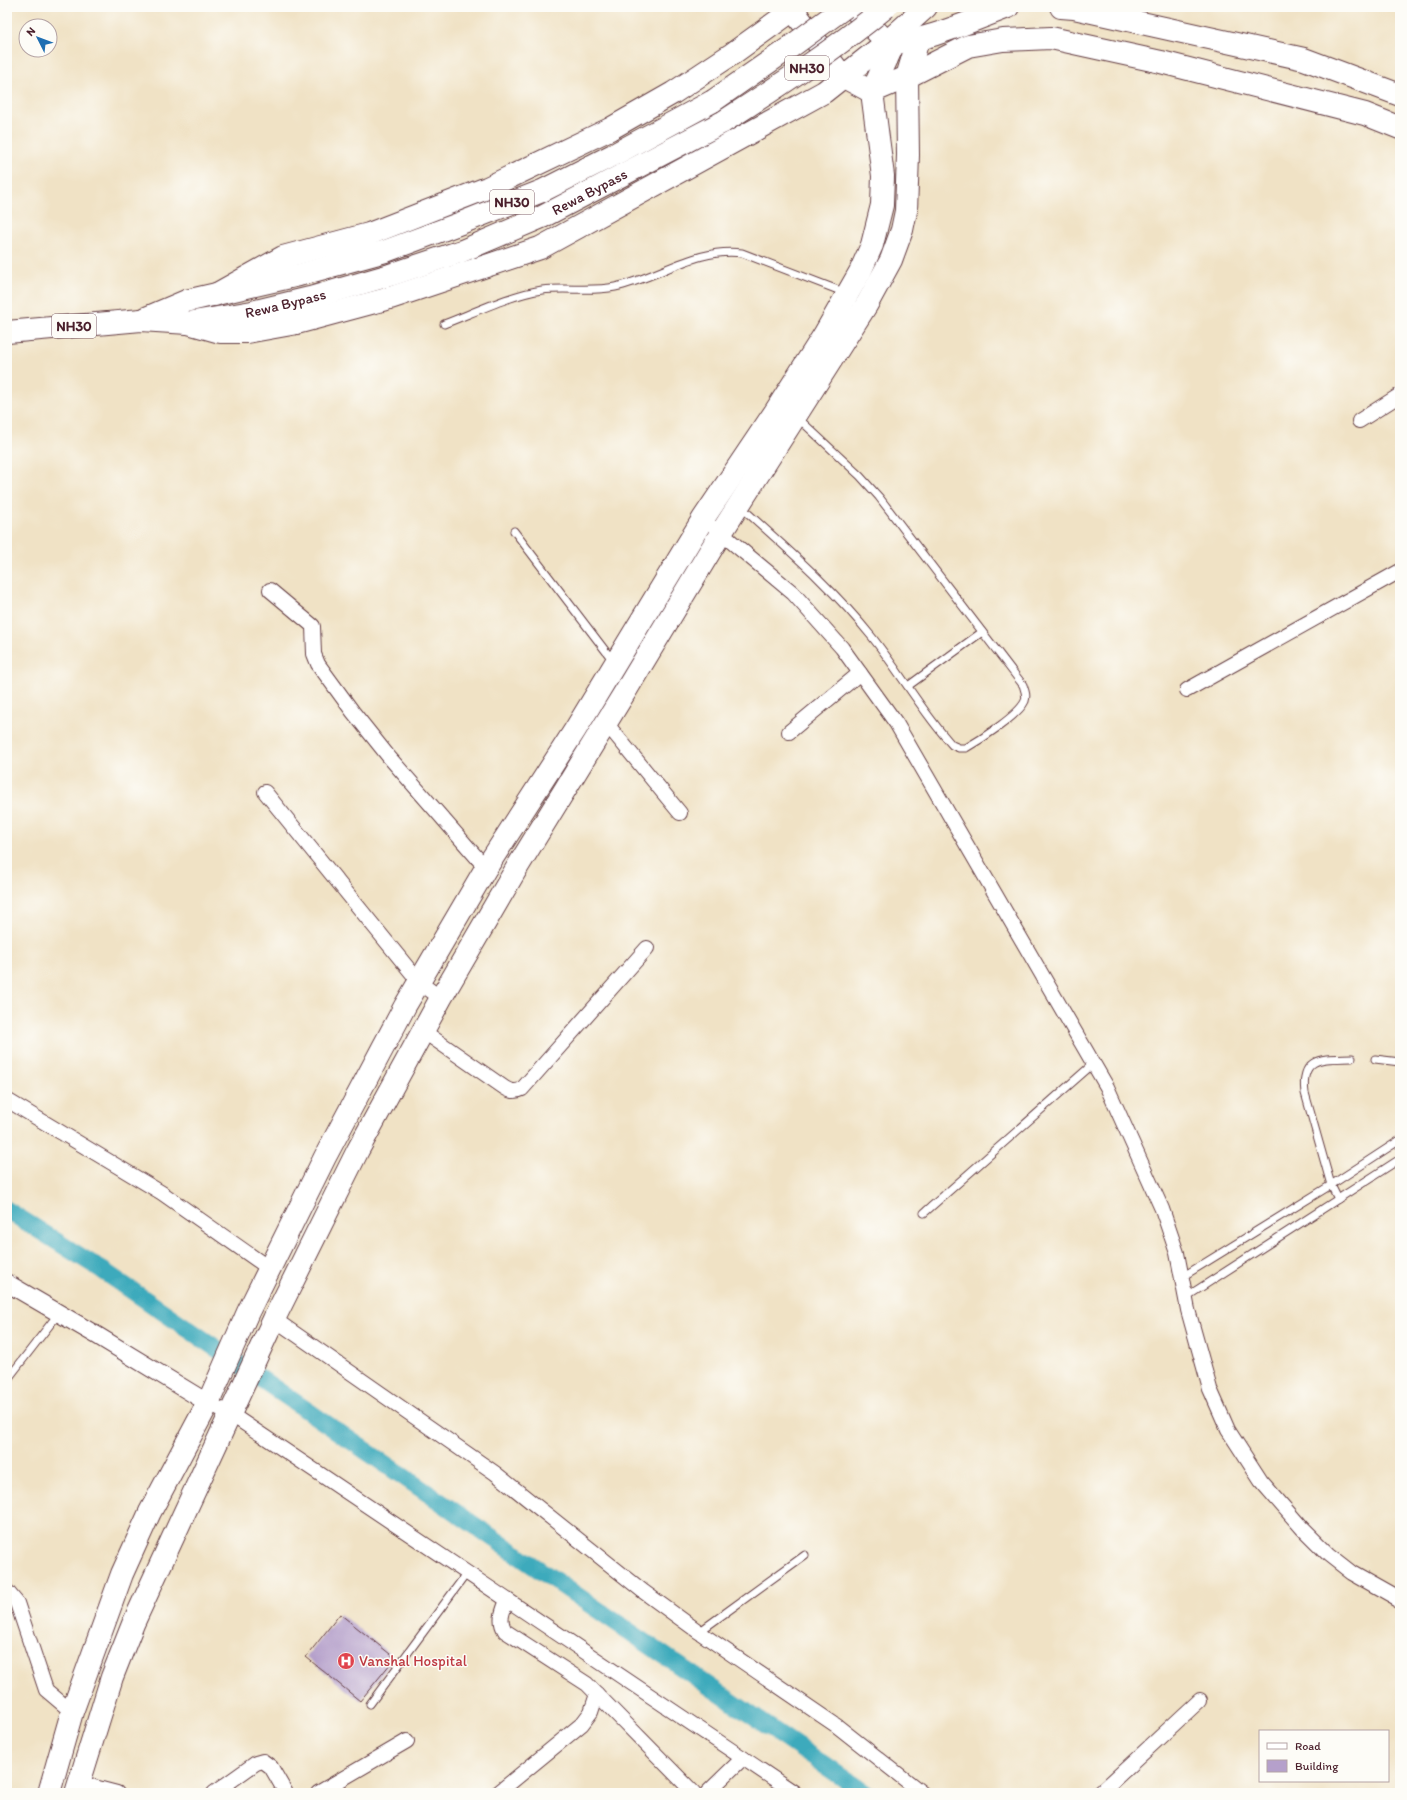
<svg xmlns="http://www.w3.org/2000/svg" width="1407" height="1800" viewBox="0 0 1407 1800" font-family="Itim,sans-serif">
  <style>
    .lines { fill: none; stroke-linecap: round; stroke-linejoin: round }
    .canal { stroke: #3daabc; stroke-width: 18 }
    .building { fill: #b5a0cb }
    .service-casing { stroke: #633c42; stroke-width: 9 }
    .minor-casing { stroke: #633c42; stroke-width: 16 }
    .tertiary-casing { stroke: #633c42; stroke-width: 19 }
    .primary-casing { stroke: #633c42; stroke-width: 24 }
    .trunk-casing { stroke: #633c42; stroke-width: 24 }
    .service { stroke: #fff; stroke-width: 7 }
    .minor { stroke: #fff; stroke-width: 14 }
    .tertiary { stroke: #fff; stroke-width: 17 }
    .primary { stroke: #fff; stroke-width: 22 }
    .trunk { stroke: #fff; stroke-width: 22 }
    .trunk-bridge-casing { stroke: #633c42; stroke-width: 24; stroke-linecap: butt }
    .trunk-bridge { stroke: #fff; stroke-width: 22 }
    .labels { text-anchor: middle; dominant-baseline: central; stroke-width: 3; stroke-linejoin: round; paint-order: stroke }
    .shield { fill: #fdfcf7; stroke: #806168; stroke-width: 1 }
    .shield-label { font-size: 14px; font-weight: bold; fill: #4a1f2b }
    .street-label { font-size: 15px; fill: #4a1f2b; stroke: #fdfcf7 }
    .health-label { font-size: 15px; fill: #be3a42; stroke: #fdfcf7; text-anchor: start }
  </style>
  <rect width="100%" height="100%" fill="#fdfcf7"/>
  <filter id="ink" filterUnits="userSpaceOnUse"><feTurbulence type="fractalNoise" baseFrequency=".025" numOctaves="2"/><feDisplacementMap in="SourceGraphic" scale="8" xChannelSelector="R" yChannelSelector="G"/><feConvolveMatrix kernelMatrix="1 2 1 2 8 2 1 2 1" color-interpolation-filters="sRGB"/></filter>
  <filter id="wash" filterUnits="userSpaceOnUse"><feTurbulence type="fractalNoise" baseFrequency=".012" numOctaves="4" result="noise"/><feDisplacementMap in="SourceGraphic" scale="16" xChannelSelector="R" yChannelSelector="G"/><feGaussianBlur stdDeviation="0.9" result="paint"/><feColorMatrix in="noise" values="0 0 0 0 0 0 0 0 0 0 0 0 0 0 0 0 0 1.4 0 .05"/><feComposite in="paint" operator="in"/></filter>
  <g filter="url(#wash)">
    <rect width="100%" height="100%" fill="#f0e2c5"/>
    <g class="lines">
      <path class="canal" d="M7,1210L102,1270L865,1793"/>
    </g>
    <g id="blocks">
      <path class="building" d="M340,1614L395,1658L360,1701L306,1657Z"/>
    </g>
  </g>
  <g filter="url(#ink)">
    <use href="#blocks" fill-opacity="0" stroke="#633c42" stroke-width="1"/>
    <g class="lines">
      <g class="service-casing">
        <g id="service">
          <path d="M444,324C473,313 513,294 542,290C566,287 591,292 615,287C658,278 697,247 742,253L846,293"/>
          <path d="M740,506C786,548 833,588 872,637C900,672 922,712 952,745L959,748H966C980,740 1019,715 1025,701C1027,695 1025,691 1023,685L879,497L860,476L798,418"/>
          <path d="M514,531L614,662"/>
          <path d="M908,686L982,632"/>
          <path d="M1375,1059L1400,1062"/>
          <path d="M1338,1199L1331,1185L1305,1093C1300,1055 1324,1059 1352,1058"/>
          <path d="M924,1213L1093,1064"/>
          <path d="M1182,1277L1331,1185L1400,1140"/>
          <path d="M1186,1297L1400,1159"/>
          <path d="M7,1380L59,1313"/>
          <path d="M699,1632L805,1555"/>
          <path d="M370,1704L467,1573"/>
        </g>
      </g>
      <g class="minor-casing">
        <g id="minor">
          <path d="M1359,421L1400,395"/>
          <path d="M715,528L793,593L842,648L896,723L1107,1087L1162,1209L1177,1253L1188,1310L1210,1389L1228,1430L1261,1481L1302,1528L1329,1555L1352,1573L1400,1600"/>
          <path d="M270,590L313,626L314,654L318,664L353,712L389,757L486,868"/>
          <path d="M1187,690L1400,571"/>
          <path d="M606,723L680,813"/>
          <path d="M789,732L860,673"/>
          <path d="M265,792L420,983L441,998"/>
          <path d="M423,1031L502,1086C509,1091 514,1093 522,1089L647,948"/>
          <path d="M7,1100L162,1193L270,1269"/>
          <path d="M274,1319L495,1473L644,1592L699,1632L837,1726L922,1793"/>
          <path d="M208,1403L229,1413L795,1793"/>
          <path d="M7,1591L17,1603L46,1690L72,1712"/>
          <path d="M507,1600C503,1611 498,1620 505,1631L587,1684L694,1793"/>
          <path d="M79,1783L117,1793"/>
          <path d="M214,1793L256,1763L263,1761L271,1767L286,1793"/>
          <path d="M318,1793L407,1741"/>
          <path d="M498,1793L582,1724L591,1712L597,1694"/>
          <path d="M707,1793L743,1758"/>
          <path d="M1100,1793L1200,1700"/>
        </g>
      </g>
      <g class="tertiary-casing">
        <path id="tertiary" d="M7,1283L98,1336L208,1403"/>
      </g>
      <g class="primary-casing">
        <g id="primary">
          <path d="M49,1793L72,1712L122,1574L150,1512L208,1403L248,1312L325,1157L405,1006L486,868L575,730L703,519L775,412L824,335L860,272L872,245L882,205L883,176L872,92L894,43"/>
          <path d="M76,1793L112,1677L133,1624L274,1319L358,1150L441,998L518,866L625,692L721,533L867,304L891,260L902,230L906,211L908,155L907,77L918,40"/>
        </g>
      </g>
      <g class="trunk-casing">
        <g id="trunk">
          <path d="M852,7L887,42C917,46 978,18 1008,7"/>
          <path d="M1061,7L1074,8L1304,59L1400,95"/>
          <path d="M793,10L842,76L872,92L907,77L968,46L1003,40L1051,38L1161,62L1365,114L1400,128"/>
          <path d="M215,295L283,257L369,234L487,188L610,129L673,93L732,54L797,7"/>
          <path d="M146,318L186,301L299,275L386,251L461,223L542,191L617,153L713,101"/>
          <path d="M188,323L220,332H247L297,323L390,298L540,248L824,92L887,42L926,7"/>
          <path id="s1" d="M7,332L141,320L188,323L252,312L310,298L390,275L462,251L542,217L723,122"/>
        </g>
      </g>
      <use href="#service" class="service"/>
      <use href="#minor" class="minor"/>
      <use href="#tertiary" class="tertiary"/>
      <use href="#primary" class="primary"/>
      <use href="#trunk" class="trunk"/>
      <g class="trunk-bridge-casing">
        <g id="trunk-bridge">
          <path d="M713,101L789,48L845,7"/>
          <path d="M723,122C779,86 834,50 886,7"/>
        </g>
      </g>
      <use href="#trunk-bridge" class="trunk-bridge"/>
    </g>
  </g>
  <defs>
    <g id="hospital-disc" transform="scale(0.9)"><circle r="9.5" fill="#e0444e" stroke="#fdfcf7"/><path d="M-5-5h3v3.5h4V-5h3V5h-3V1.5h-4V5h-3Z" fill="#fff"/></g>
  </defs>
  <g fill-rule="evenodd">
    <use href="#hospital-disc" x="346" y="1661"/>
  </g>
  <g class="labels">
    <g class="shield">
      <rect x="785" y="56" width="44" height="24" rx="3"/>
      <rect x="490" y="190" width="44" height="24" rx="3"/>
      <rect x="52" y="314" width="44" height="24" rx="3"/>
    </g>
    <g class="shield-label">
      <text x="807" y="68">NH30</text>
      <text x="512" y="202">NH30</text>
      <text x="74" y="326">NH30</text>
    </g>
    <g class="street-label">
      <text stroke="none"><textPath href="#s1" startOffset="606">Rewa Bypass</textPath></text>
      <text stroke="none"><textPath href="#s1" startOffset="281">Rewa Bypass</textPath></text>
    </g>
    <g class="health-label">
      <text x="359" y="1661">Vanshal Hospital</text>
    </g>
  </g>
  <rect width="1407" height="1800" fill="none" stroke="#fdfcf7" stroke-width="24"/>
  <rect x="1259" y="1730" width="130" height="52" fill="#fdfcf7" stroke="#b5a4a5"/>
  <rect x="1267" y="1743" width="20" height="6" fill="#ffffff" stroke="#b5a4a5"/>
  <text x="1295" y="1750" font-size="12" fill="#4a1f2b">Road</text>
  <rect x="1267" y="1760" width="20" height="12" fill="#b5a0cb" stroke="#b5a4a5"/>
  <text x="1295" y="1770" font-size="12" fill="#4a1f2b">Building</text>
  <g transform="translate(38 38) rotate(312)"><circle r="19" fill="#fdfcf7" stroke="#b5a4a5"/>
  <path d="M0-3L7 15L0 10L-7 15Z" fill="#1f6fb2"/>
  <text y="-6" font-size="11" font-weight="bold" text-anchor="middle" fill="#4a1f2b">N</text>
  </g>
</svg>
